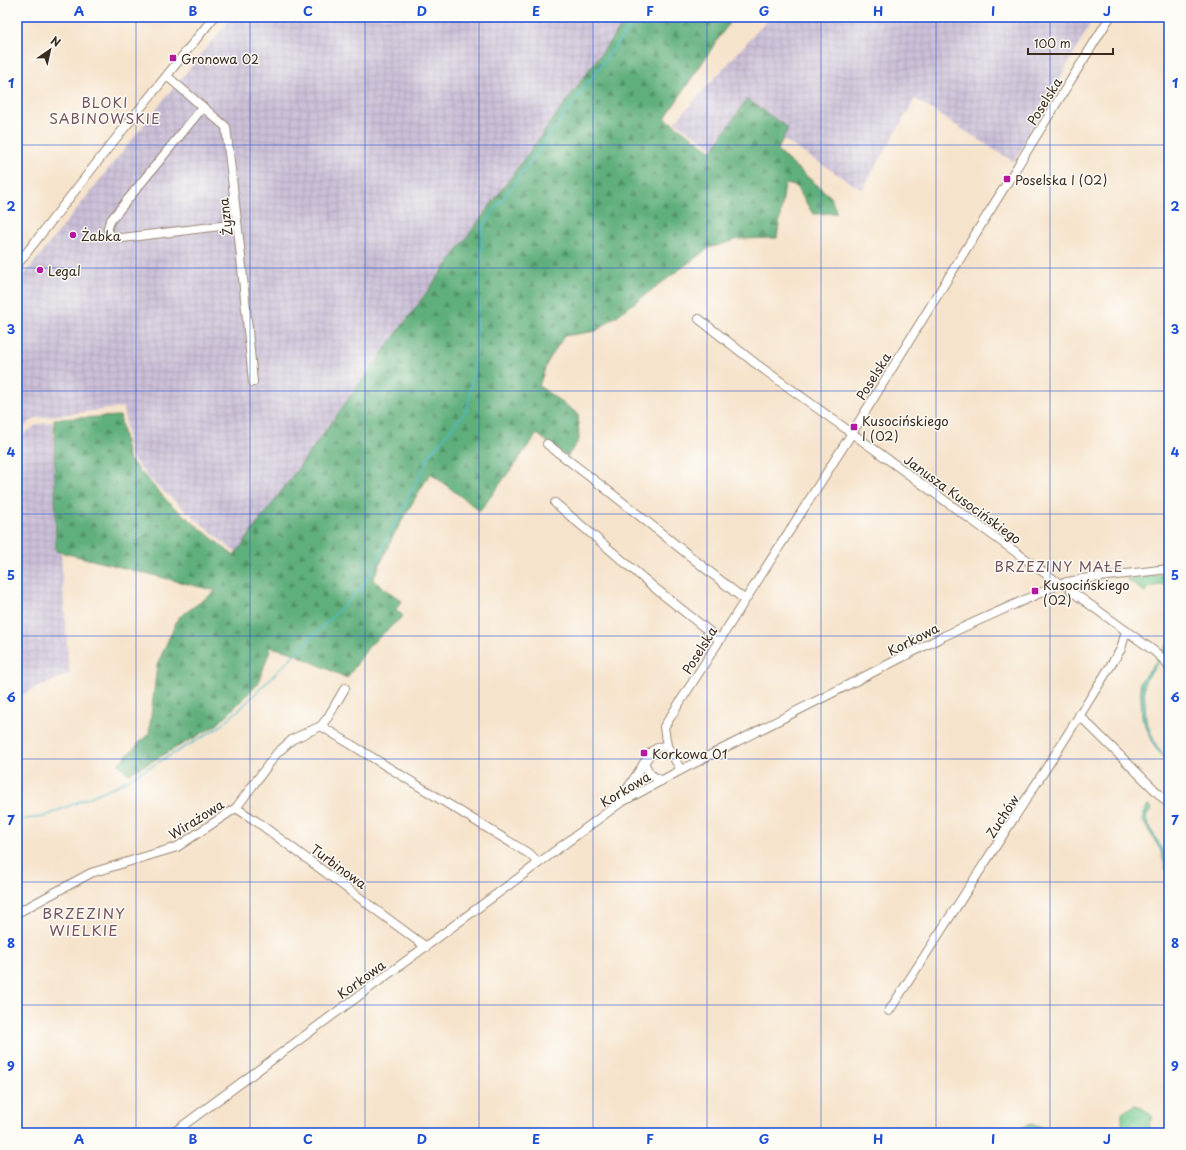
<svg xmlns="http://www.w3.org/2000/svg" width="1186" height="1150" viewBox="0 0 1186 1150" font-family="'Playpen Sans',sans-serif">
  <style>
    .industrial { fill: url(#industrial-grid) }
    .grass { fill: url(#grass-dots); stroke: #587a58 }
    .forest { fill: url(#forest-firs); stroke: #4d6c4c }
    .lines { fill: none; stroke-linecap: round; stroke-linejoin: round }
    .stream { stroke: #4dbac7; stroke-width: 1.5 }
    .minor-casing { stroke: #988674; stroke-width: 10 }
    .minor { stroke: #fff; stroke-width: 8 }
    .grid { fill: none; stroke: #1d4ed8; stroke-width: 1; stroke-opacity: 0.55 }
    .poi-dot { fill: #b5179e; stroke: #fdfcf7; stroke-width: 1.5 }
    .labels { text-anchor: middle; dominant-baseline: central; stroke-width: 3; stroke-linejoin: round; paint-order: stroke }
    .poi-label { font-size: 13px; fill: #3b2a1e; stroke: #fdfcf7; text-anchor: start }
    .street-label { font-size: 13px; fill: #3b2a1e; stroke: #fdfcf7 }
    .neighbourhood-label { font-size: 14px; letter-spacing: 1px; fill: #74535e; stroke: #fdfcf7 }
    .quarter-label { font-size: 15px; letter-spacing: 1px; fill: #74535e; stroke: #fdfcf7 }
    .neatline { fill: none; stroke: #1d4ed8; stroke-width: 1.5 }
    .grid-label { font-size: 13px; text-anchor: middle; font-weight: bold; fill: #1d4ed8 }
  </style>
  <defs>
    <pattern id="industrial-grid" width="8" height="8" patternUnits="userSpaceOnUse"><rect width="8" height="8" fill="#cabfd7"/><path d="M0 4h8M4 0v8" fill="none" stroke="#aea4b8"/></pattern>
    <pattern id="grass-dots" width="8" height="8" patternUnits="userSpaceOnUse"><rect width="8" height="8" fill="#74cb91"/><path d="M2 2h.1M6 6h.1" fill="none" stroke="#65ae7d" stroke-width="1.8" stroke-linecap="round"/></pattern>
    <pattern id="forest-firs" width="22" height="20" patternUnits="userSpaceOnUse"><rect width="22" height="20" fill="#5faf7b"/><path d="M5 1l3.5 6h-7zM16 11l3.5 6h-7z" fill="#508f64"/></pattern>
  </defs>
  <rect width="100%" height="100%" fill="#fdfcf7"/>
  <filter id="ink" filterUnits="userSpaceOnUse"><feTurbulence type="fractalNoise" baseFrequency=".025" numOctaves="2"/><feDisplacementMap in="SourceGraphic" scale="8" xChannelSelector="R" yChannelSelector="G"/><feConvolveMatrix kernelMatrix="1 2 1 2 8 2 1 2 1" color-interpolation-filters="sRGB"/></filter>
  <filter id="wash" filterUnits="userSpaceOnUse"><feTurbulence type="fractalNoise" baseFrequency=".012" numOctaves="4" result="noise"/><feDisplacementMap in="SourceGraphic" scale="16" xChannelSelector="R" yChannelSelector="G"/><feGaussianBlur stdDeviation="0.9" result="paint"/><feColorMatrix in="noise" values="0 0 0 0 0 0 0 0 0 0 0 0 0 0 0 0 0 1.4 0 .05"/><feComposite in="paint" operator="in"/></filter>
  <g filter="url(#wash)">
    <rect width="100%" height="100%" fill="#f6e3cb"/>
    <g class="industrial">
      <path d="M232,17H628L332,421L244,560L147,477L129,453L124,407L36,418L17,431V284L165,98Z"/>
      <path d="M770,17H1094L1014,162L915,99L862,190L741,113L717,150L675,122Z"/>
      <path d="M52,422L69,674L17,697V439L38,424Z"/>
    </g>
    <g class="grass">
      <path d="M1169,574V584L1148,587L1145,592L1126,579Z"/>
      <path d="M1169,642V664L1158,651V649L1162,652Z"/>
      <path d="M1159,658L1169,670L1159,661L1144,683L1146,720L1157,748L1169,760V762L1156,749L1142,718L1140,682Z"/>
      <path d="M1149,805L1152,809L1147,815L1146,820C1156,839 1169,857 1169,879L1160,849L1143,821C1142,814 1144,810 1149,805Z"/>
      <path d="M1135,1105L1142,1107L1153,1117L1149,1123L1150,1128L1146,1133H1130L1122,1126V1113Z"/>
      <path d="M1033,1124L1058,1132L1059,1133H1010L1011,1130Z"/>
    </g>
    <path class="forest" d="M628,17H733L665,118L712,151L747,99L788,128L777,151L830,196L837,213L813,214L796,186L785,184L777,238L739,239L709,248L596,331L564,336L547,363L539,386L578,414L579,440L567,457L537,434L480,511L430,473L393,536L373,580L402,601L396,609L403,616L369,646L347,678L290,652L271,647L258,684L217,725L129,774L118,764L149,733L157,665L178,618L216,591L56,551L54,419L120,416L128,458L169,503L234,556Z"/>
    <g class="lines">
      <g class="stream">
        <path d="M1164,654L1169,648"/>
        <path d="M1159,660L1143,682L1145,720L1157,748L1169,761"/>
        <path d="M1148,809L1144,817L1145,821L1161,848L1169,876"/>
        <path d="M24,819L43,817L118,785L218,728L241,708L364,585L431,453L467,410L476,351L483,226L637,17"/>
      </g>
    </g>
  </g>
  <g filter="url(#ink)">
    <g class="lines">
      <g class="minor-casing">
        <g id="minor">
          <path d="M167,76L226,127L240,247L253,382"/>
          <path d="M203,107L111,220C104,232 109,237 122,238L237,224"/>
          <path d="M17,265L109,147L214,17"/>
          <path d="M699,319L755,363L1060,584"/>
          <path d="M547,444L611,493L745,600"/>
          <path d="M555,503L656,589L720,640"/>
          <path d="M1067,582L1071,591L1154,651L1163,659L1169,667"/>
          <path d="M1079,715L1169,804"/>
          <path d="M321,726L531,855L538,863"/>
          <path d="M644,763L650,774L661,781"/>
          <path d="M681,770L667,746L664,727L852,433L1110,17"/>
          <path d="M620,803L622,797L652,751L659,747L667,746"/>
          <path d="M236,808L256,821L426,947"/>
          <path d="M17,913L91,873L177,847L236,808L277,753L293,739L321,726L328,717L345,688"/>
          <path d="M889,1011L1056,753L1121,649L1126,631"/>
          <path d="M173,1133L620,803L681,770L944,636L1060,584L1082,579L1169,569"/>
        </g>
      </g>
      <use href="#minor" class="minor"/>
    </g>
  </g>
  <path class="grid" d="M136,17V1133M250,17V1133M365,17V1133M479,17V1133M593,17V1133M707,17V1133M821,17V1133M936,17V1133M1050,17V1133M17,145H1169M17,268H1169M17,391H1169M17,514H1169M17,636H1169M17,759H1169M17,882H1169M17,1005H1169"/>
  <g class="poi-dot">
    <rect x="169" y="54" width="8" height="8" rx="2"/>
    <rect x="1003" y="175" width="8" height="8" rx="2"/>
    <circle cx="73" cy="235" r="4"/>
    <circle cx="40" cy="270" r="4"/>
    <rect x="850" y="423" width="8" height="8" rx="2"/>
    <rect x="1031" y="587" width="8" height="8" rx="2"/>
    <rect x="640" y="749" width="8" height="8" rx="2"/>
  </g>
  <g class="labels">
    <g class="poi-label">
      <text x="181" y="58">Gronowa 02</text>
      <text x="1015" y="179">Poselska I (02)</text>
      <text x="81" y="235">Żabka</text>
      <text x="48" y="270">Legal</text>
      <text x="862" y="420">Kusocińskiego<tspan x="862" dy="15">I (02)</tspan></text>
      <text x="1043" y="584">Kusocińskiego<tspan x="1043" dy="15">(02)</tspan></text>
      <text x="652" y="753">Korkowa 01</text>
    </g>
    <g class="street-label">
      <text transform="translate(1044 101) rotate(-58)">Poselska</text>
      <text transform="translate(225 217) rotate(-97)">Żyzna</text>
      <text transform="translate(873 376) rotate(-58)">Poselska</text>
      <text transform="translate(963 499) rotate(36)">Janusza Kusocińskiego</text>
      <text transform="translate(913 639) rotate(-27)">Korkowa</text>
      <text transform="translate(699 650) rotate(-58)">Poselska</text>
      <text transform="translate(625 789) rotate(-31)">Korkowa</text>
      <text transform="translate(1002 816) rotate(-57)">Zuchów</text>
      <text transform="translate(196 819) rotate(-32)">Wirażowa</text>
      <text transform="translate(339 866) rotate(36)">Turbinowa</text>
      <text transform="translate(361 979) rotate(-36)">Korkowa</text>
    </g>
    <g class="neighbourhood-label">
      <text x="105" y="102">BLOKI<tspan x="105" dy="16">SABINOWSKIE</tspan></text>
      <text x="1059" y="566">BRZEZINY MAŁE</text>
    </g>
    <g class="quarter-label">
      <text x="84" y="912">BRZEZINY<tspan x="84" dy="17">WIELKIE</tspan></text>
    </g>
  </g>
  <rect width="1186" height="1150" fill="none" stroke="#fdfcf7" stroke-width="44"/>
  <g transform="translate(50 50) rotate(34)" stroke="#fdfcf7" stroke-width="3" paint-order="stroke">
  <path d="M0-3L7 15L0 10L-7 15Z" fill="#3b2a1e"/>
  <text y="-6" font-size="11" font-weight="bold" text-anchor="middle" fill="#3b2a1e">N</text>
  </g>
  <path d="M1028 48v6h85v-6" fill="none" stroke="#3b2a1e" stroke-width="2"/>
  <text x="1034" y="48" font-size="12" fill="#3b2a1e" stroke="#fdfcf7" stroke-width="3" paint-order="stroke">100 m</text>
  <rect x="22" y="22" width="1142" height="1106" class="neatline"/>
  <g class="grid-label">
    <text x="79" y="16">A</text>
    <text x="193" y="16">B</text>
    <text x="308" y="16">C</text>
    <text x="422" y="16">D</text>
    <text x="536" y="16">E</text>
    <text x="650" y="16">F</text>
    <text x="764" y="16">G</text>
    <text x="878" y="16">H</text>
    <text x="993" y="16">I</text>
    <text x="1107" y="16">J</text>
    <text x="11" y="88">1</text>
    <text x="1175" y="88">1</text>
    <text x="11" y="211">2</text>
    <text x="1175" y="211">2</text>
    <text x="11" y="334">3</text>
    <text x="1175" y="334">3</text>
    <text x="11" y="457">4</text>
    <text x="1175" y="457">4</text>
    <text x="11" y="580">5</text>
    <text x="1175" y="580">5</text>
    <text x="11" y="702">6</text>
    <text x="1175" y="702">6</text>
    <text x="11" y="825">7</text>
    <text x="1175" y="825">7</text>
    <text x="11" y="948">8</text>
    <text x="1175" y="948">8</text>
    <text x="11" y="1071">9</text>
    <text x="1175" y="1071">9</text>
    <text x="79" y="1144">A</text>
    <text x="193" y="1144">B</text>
    <text x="308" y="1144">C</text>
    <text x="422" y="1144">D</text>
    <text x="536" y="1144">E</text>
    <text x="650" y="1144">F</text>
    <text x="764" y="1144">G</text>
    <text x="878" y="1144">H</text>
    <text x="993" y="1144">I</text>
    <text x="1107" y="1144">J</text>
  </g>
</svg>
